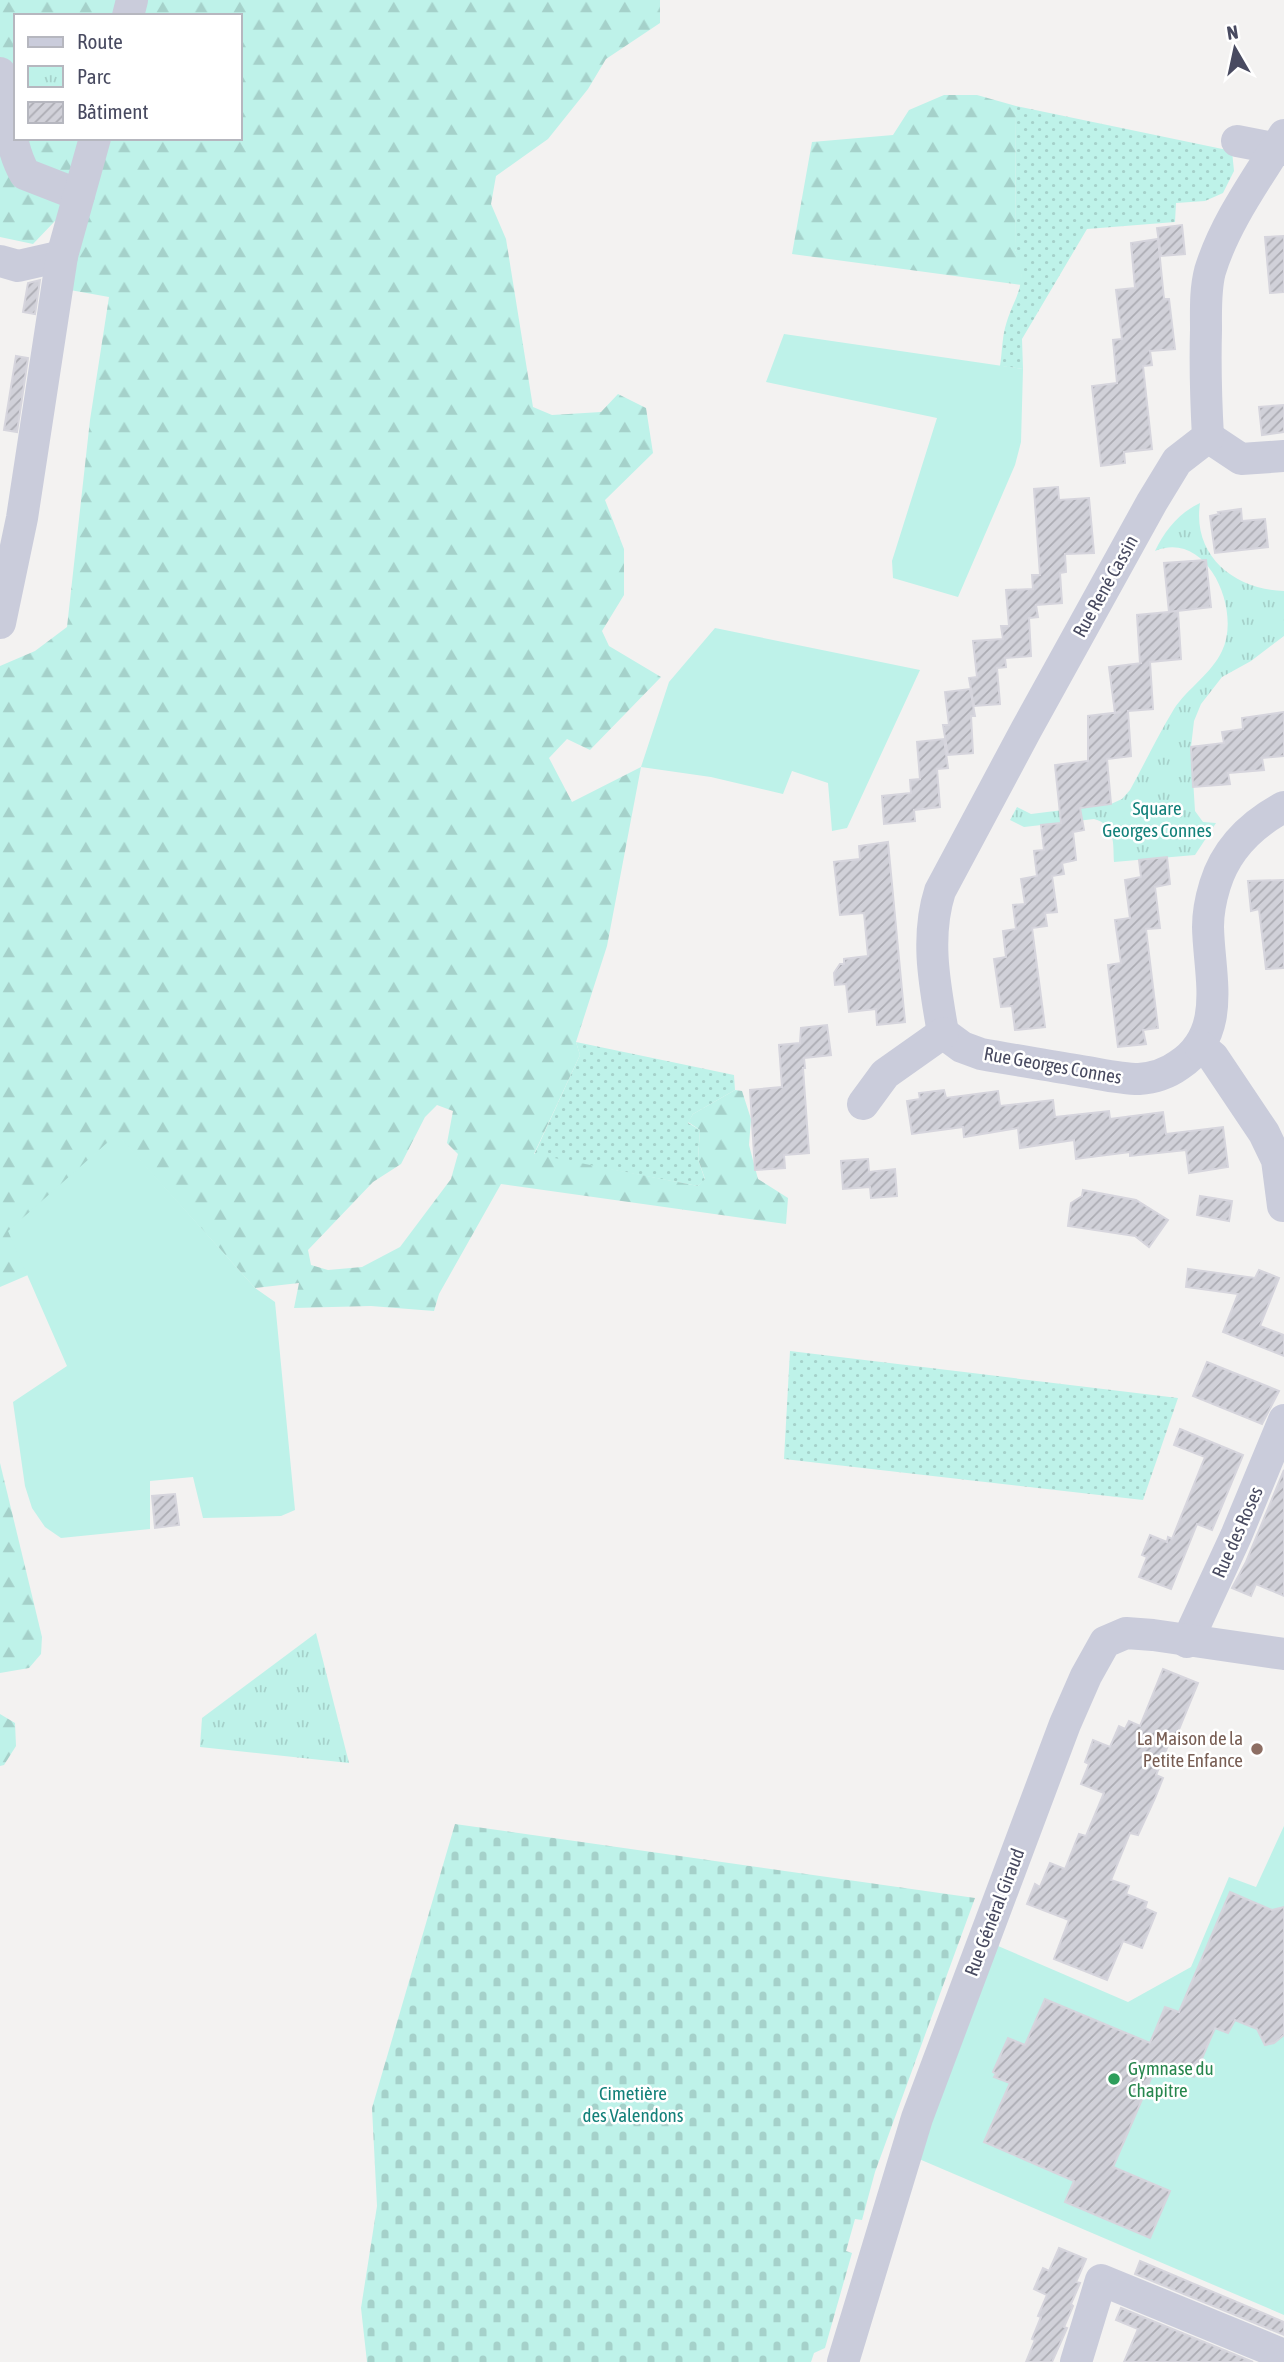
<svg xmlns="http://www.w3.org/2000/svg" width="1284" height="2362" viewBox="0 0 1284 2362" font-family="'Asap Condensed',sans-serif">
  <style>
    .grass { fill: url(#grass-dots) }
    .forest { fill: url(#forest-firs); fill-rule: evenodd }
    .cemetery { fill: url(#cemetery-stones) }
    .park { fill: url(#park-tufts) }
    .garden { fill: #bef2e9 }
    .building { fill: url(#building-hatch); stroke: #d6d5dd; stroke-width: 2 }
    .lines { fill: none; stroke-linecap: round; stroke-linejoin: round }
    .minor { stroke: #caccdb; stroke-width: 32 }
    .education-dot { fill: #8d6e63; stroke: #fff; stroke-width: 2.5 }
    .leisure-dot { fill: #2e9e5b; stroke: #fff; stroke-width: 2.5 }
    .labels { text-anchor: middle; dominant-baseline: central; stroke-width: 5; stroke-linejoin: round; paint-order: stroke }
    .street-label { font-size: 19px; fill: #484a60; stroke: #fff }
    .park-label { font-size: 19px; fill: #13817a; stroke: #fff }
    .education-label { font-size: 19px; fill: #785e54; stroke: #fff; text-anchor: end }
    .leisure-label { font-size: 19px; fill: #27864d; stroke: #fff; text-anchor: start }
  </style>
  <defs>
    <pattern id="grass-dots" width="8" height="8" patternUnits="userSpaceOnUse" patternTransform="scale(1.75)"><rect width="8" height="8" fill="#bef2e9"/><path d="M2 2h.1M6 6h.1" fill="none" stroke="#a5d1ca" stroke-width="1.8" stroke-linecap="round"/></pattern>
    <pattern id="forest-firs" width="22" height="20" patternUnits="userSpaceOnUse" patternTransform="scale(1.75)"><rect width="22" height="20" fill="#bef2e9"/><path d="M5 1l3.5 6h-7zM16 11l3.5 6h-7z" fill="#a5d1ca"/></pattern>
    <pattern id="cemetery-stones" width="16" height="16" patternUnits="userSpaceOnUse" patternTransform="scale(1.75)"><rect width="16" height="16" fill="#bef2e9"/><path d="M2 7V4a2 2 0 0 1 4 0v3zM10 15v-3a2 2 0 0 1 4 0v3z" fill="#a5d1ca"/></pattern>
    <pattern id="park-tufts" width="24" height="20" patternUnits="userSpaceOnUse" patternTransform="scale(1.75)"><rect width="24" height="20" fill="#bef2e9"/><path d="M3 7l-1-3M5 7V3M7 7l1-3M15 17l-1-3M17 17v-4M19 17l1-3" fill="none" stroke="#a5d1ca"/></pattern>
    <pattern id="building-hatch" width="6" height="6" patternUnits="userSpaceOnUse" patternTransform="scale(1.75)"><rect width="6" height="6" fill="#d1d1d9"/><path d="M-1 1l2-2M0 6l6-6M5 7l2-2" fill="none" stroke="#acacb3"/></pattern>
  </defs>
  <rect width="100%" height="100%" fill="#f3f2f1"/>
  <g class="grass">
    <path d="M1016,106L1232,151L1234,171L1223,193L1205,201L1176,203L1175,222L1087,229L1022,339L1023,369L1000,366C1002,354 1002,340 1005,328C1014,294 1030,287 1015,249Z"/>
    <path d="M576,1042L734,1075L735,1090L693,1114L688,1123L700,1130L698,1159L705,1180L698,1186L534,1155L580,1055Z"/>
    <path d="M790,1351L1178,1398L1143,1500L784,1459Z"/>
  </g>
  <g class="forest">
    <path d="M0,0H660V23L606,59L588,89L548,139L496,176L491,204L506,239L533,407L552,415L601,412L618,394L646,408L653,453L605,500L624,549V595L602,631L609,646L661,677L590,750L567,739L549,758L572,802L641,767L607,946L576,1042L580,1055L534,1154L698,1186L705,1179L698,1159L700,1130L688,1122L693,1114L735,1090L742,1091L751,1119L749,1145L758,1179L788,1198L786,1224L501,1184L439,1294L434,1311L371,1306L294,1308L299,1283L255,1288L117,1135L9,1231L28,1275L0,1287V666L35,651L67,627L90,420L109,297L70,290L84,221H55L33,244L0,237ZM16,16H240V138H16ZM437,1105L453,1111L447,1143L458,1154L451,1179L400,1247L362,1267L328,1270L311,1265L308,1250L373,1182L401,1164L425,1117Z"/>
    <path d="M944,95H977L1016,106L1015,249L1021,262L1022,285L792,254L812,142L893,135L909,110Z"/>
    <path d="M0,1463L42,1637L41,1654L29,1668L0,1673Z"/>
    <path d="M0,1714L15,1723L16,1746L4,1765L0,1766Z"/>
  </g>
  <path class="cemetery" d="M455,1824L975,1898L875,2172L862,2220L855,2219L846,2251L852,2253L825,2348L814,2353L811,2362H367L361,2308L377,2206L372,2108Z"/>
  <g class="park">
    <path d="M1200,503C1192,556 1235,590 1284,591V636L1251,661L1222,677L1201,704L1194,721L1191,747L1195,811L1203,822L1216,823L1195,855L1114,862C1113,844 1116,825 1094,819L1024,827L1010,820L1017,807L1031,814L1111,804L1122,799L1130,790C1145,763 1158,735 1174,709C1187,689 1212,673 1222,651C1242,610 1207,529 1155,551C1165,530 1179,513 1200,503Z"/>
    <path d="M316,1633L349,1763L200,1747L202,1718Z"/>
  </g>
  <g class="garden">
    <path d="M784,334L1023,369L1021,442L1015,465L958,597L893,578L892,561L937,418L766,382Z"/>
    <path d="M715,628L920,670L847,828L832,831L828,783L792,771L783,794L711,777L641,767L669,682Z"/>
    <path d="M1129,800L1190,825L1182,843L1122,818Z"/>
    <path d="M117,1134L255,1288L275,1302L295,1510L281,1516L203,1518L193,1477L150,1481V1529L61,1538L45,1527L32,1508L25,1486L13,1402L67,1366L8,1231Z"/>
    <path d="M1284,1826V2315L912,2156L998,1946L1128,2002L1191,1967L1229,1877L1256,1887Z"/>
  </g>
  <g class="building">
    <path d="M1182,225L1185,254L1161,256L1157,228Z"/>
    <path d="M1284,236V292L1270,293L1265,237Z"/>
    <path d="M1158,239L1164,299H1169L1175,349L1150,351L1152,365L1143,366L1152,449L1124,452L1125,463L1101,466L1092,386L1117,383L1113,340L1122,339L1116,290L1135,288L1131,243Z"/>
    <path d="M40,280L35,314L23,312L28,283Z"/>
    <path d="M16,356L28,358L17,432L4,430Z"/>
    <path d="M1284,405V432L1262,435L1259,407Z"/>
    <path d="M1058,487L1059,500L1089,498L1094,553L1065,554L1066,572L1060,573L1062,603L1036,605L1038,617L1029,618L1031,656L1005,658L1006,667L997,668L1000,704L974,706L969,678L977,677L973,641L1003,639L1001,626H1009L1006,590L1033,589L1032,575H1040L1034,489Z"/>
    <path d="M1241,509L1242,521L1265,519L1268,547L1215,553L1210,516L1219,514L1218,512Z"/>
    <path d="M1206,560L1211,607L1169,612L1164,563Z"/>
    <path d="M1178,611L1181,659L1150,662L1153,709L1128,711L1131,756L1107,759L1111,804L1080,808L1084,830L1073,832L1076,860L1062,863L1064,874L1052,876L1057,912L1045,913L1047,926L1032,928L1045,1027L1015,1030L1012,1006L1001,1007L994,959L1006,957L1003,931L1016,929L1013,905L1025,904L1021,879L1037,876L1034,851L1044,850L1041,825L1061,823L1055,765L1088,761V716L1121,712L1115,713L1109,667L1142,663H1140L1137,615Z"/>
    <path d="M970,689L975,716H971L973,753L948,755L943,725H949L945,692Z"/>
    <path d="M1284,712V756L1262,758L1264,770L1228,773L1230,784L1193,787L1191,747L1224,743L1222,732L1243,729L1242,718Z"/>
    <path d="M944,739L948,768L937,769L940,807L914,810L915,821L884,824L882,796L911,793L910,780L920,779L917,742Z"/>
    <path d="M888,842L905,1022L877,1025L876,1009L849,1012L846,984L835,985L834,973L840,964H844V959L868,956L864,913L840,915L834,862L860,859L859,846Z"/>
    <path d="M1167,857L1170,884L1155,887L1160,928L1146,929L1158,1028L1143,1030L1146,1044L1118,1047L1108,965L1121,963L1115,920L1130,918L1125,880L1141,877L1139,860Z"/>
    <path d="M1284,880V968L1266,969L1259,909L1251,911L1248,881Z"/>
    <path d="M827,1025L831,1055L804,1058L805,1068H803L809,1153L784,1155L785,1168L755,1170L750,1090L782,1087L779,1045L800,1043L801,1028Z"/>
    <path d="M944,1090L946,1098L998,1091L1000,1106L1053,1100L1055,1117L1109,1111L1110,1119L1163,1112L1166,1134L1223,1127L1228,1167L1189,1173L1186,1150L1130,1156V1152L1076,1159L1074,1140L1020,1148L1018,1128L964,1137L963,1127L912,1134L907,1101L920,1099L919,1093Z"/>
    <path d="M868,1159L869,1172L895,1169L897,1196L871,1198L870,1187L843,1189L841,1161Z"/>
    <path d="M1083,1190L1136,1200L1168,1220L1149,1247L1135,1236L1068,1226L1071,1203L1082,1196Z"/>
    <path d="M1200,1196L1232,1201L1229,1221L1197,1215Z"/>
    <path d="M1188,1269L1255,1278L1259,1270L1279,1278L1260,1326L1284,1335V1356L1223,1332L1238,1294L1186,1287Z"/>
    <path d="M1207,1362L1279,1391L1262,1424L1193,1396Z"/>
    <path d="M1180,1429L1243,1455L1212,1530L1197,1524L1171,1589L1139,1577L1147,1557L1142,1555L1150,1535L1167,1542L1168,1537L1172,1539L1205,1457L1174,1445Z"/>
    <path d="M1284,1470V1596L1256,1584L1251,1596L1232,1588L1246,1562Z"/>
    <path d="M175,1494L179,1525L155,1528L152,1496Z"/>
    <path d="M1163,1669L1198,1683L1175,1739L1171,1738L1156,1775L1163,1778L1155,1798L1138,1835L1130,1833L1111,1880L1129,1886L1126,1894L1147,1902L1145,1908L1156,1913L1142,1948L1123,1941L1107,1980L1054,1959L1069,1920L1027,1904L1035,1884L1040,1887L1050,1863L1065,1869L1079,1834L1086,1836L1104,1793L1081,1784L1089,1764L1085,1762L1093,1740L1110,1747L1119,1726L1125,1729L1129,1721L1140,1726Z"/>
    <path d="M1230,1892L1272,1910L1284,1907V2035L1274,2043L1265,2045L1257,2029L1235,2020L1228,2033L1215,2028L1194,2077L1158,2062L1113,2167L1170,2191L1150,2238L1065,2202L1074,2181L984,2142L1010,2083L994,2077L996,2074L993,2072L1008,2038L1025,2045L1045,1999L1150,2043L1165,2007L1179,2012Z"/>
    <path d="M1059,2248L1086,2259L1076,2282L1080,2283L1071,2304L1073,2306L1064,2327L1067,2328L1052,2362H1026L1035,2340L1032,2339L1041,2317L1038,2316L1047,2295L1034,2289L1043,2268L1049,2271Z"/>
    <path d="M1140,2261L1284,2322V2335L1135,2274Z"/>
    <path d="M1121,2308L1253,2362H1124L1138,2329L1116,2320Z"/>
  </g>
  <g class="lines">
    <g class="minor">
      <path d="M128,16L132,0"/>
      <path d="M0,73C10,107 7,143 25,174L79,195"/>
      <path d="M1237,141L1284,150"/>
      <path d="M0,261L18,266L62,256"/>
      <path d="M1208,437L1241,459L1284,456"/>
      <path d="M0,623L22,518L62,256L95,138"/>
      <path d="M943,1033C935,986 925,938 940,891L1026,730L1152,502L1177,461L1208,437C1206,401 1205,366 1206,330C1206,311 1205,290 1210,271C1225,222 1257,179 1284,135"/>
      <path d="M943,1033L962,1047L981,1054C1014,1060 1047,1065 1081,1071C1100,1074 1120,1079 1139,1079C1153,1078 1168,1073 1179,1065C1228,1033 1209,976 1208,927C1208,913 1211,898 1215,885C1226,849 1252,824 1284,807"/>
      <path d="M1200,1046L1213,1057L1264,1133L1277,1160L1283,1206"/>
      <path d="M863,1104L885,1074L943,1033"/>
      <path d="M1187,1642L1236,1536L1284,1420"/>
      <path d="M843,2362L917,2118L1065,1724L1086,1676L1105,1642L1126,1633L1153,1635L1284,1654"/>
      <path d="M1076,2362L1101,2280L1284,2355"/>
    </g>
  </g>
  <circle class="education-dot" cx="1257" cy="1749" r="7"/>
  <circle class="leisure-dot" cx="1114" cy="2079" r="7"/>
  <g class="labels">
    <g class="street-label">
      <text transform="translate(1105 586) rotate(-61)">Rue René Cassin</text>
      <text transform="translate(1053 1065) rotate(10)">Rue Georges Connes</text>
      <text transform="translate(1237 1532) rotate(-66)">Rue des Roses</text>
      <text transform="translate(994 1912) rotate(-69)">Rue Général Giraud</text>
    </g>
    <g class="park-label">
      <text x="1157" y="808">Square<tspan x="1157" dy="22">Georges Connes</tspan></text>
      <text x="633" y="2093">Cimetière<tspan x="633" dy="22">des Valendons</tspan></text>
    </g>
    <g class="education-label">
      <text x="1243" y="1738">La Maison de la<tspan x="1243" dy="22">Petite Enfance</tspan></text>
    </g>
    <g class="leisure-label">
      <text x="1128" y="2068">Gymnase du<tspan x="1128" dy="22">Chapitre</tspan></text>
    </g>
  </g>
  <rect x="14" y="14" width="228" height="126" fill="#ffffff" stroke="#b6b7bf" stroke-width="2"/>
  <rect x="28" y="37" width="35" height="10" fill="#caccdb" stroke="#b6b7bf" stroke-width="2"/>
  <text x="77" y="49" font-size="21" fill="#484a60">Route</text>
  <rect x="28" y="66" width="35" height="21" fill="url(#park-tufts)" stroke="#b6b7bf" stroke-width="2"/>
  <text x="77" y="84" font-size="21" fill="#484a60">Parc</text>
  <rect x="28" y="102" width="35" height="21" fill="url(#building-hatch)" stroke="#b6b7bf" stroke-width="2"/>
  <text x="77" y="119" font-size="21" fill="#484a60">Bâtiment</text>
  <g transform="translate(1235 49) rotate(351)" stroke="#ffffff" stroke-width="5" paint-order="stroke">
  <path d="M0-5L12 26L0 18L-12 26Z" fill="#484a60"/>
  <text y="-10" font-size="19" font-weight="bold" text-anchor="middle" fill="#484a60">N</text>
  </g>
</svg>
